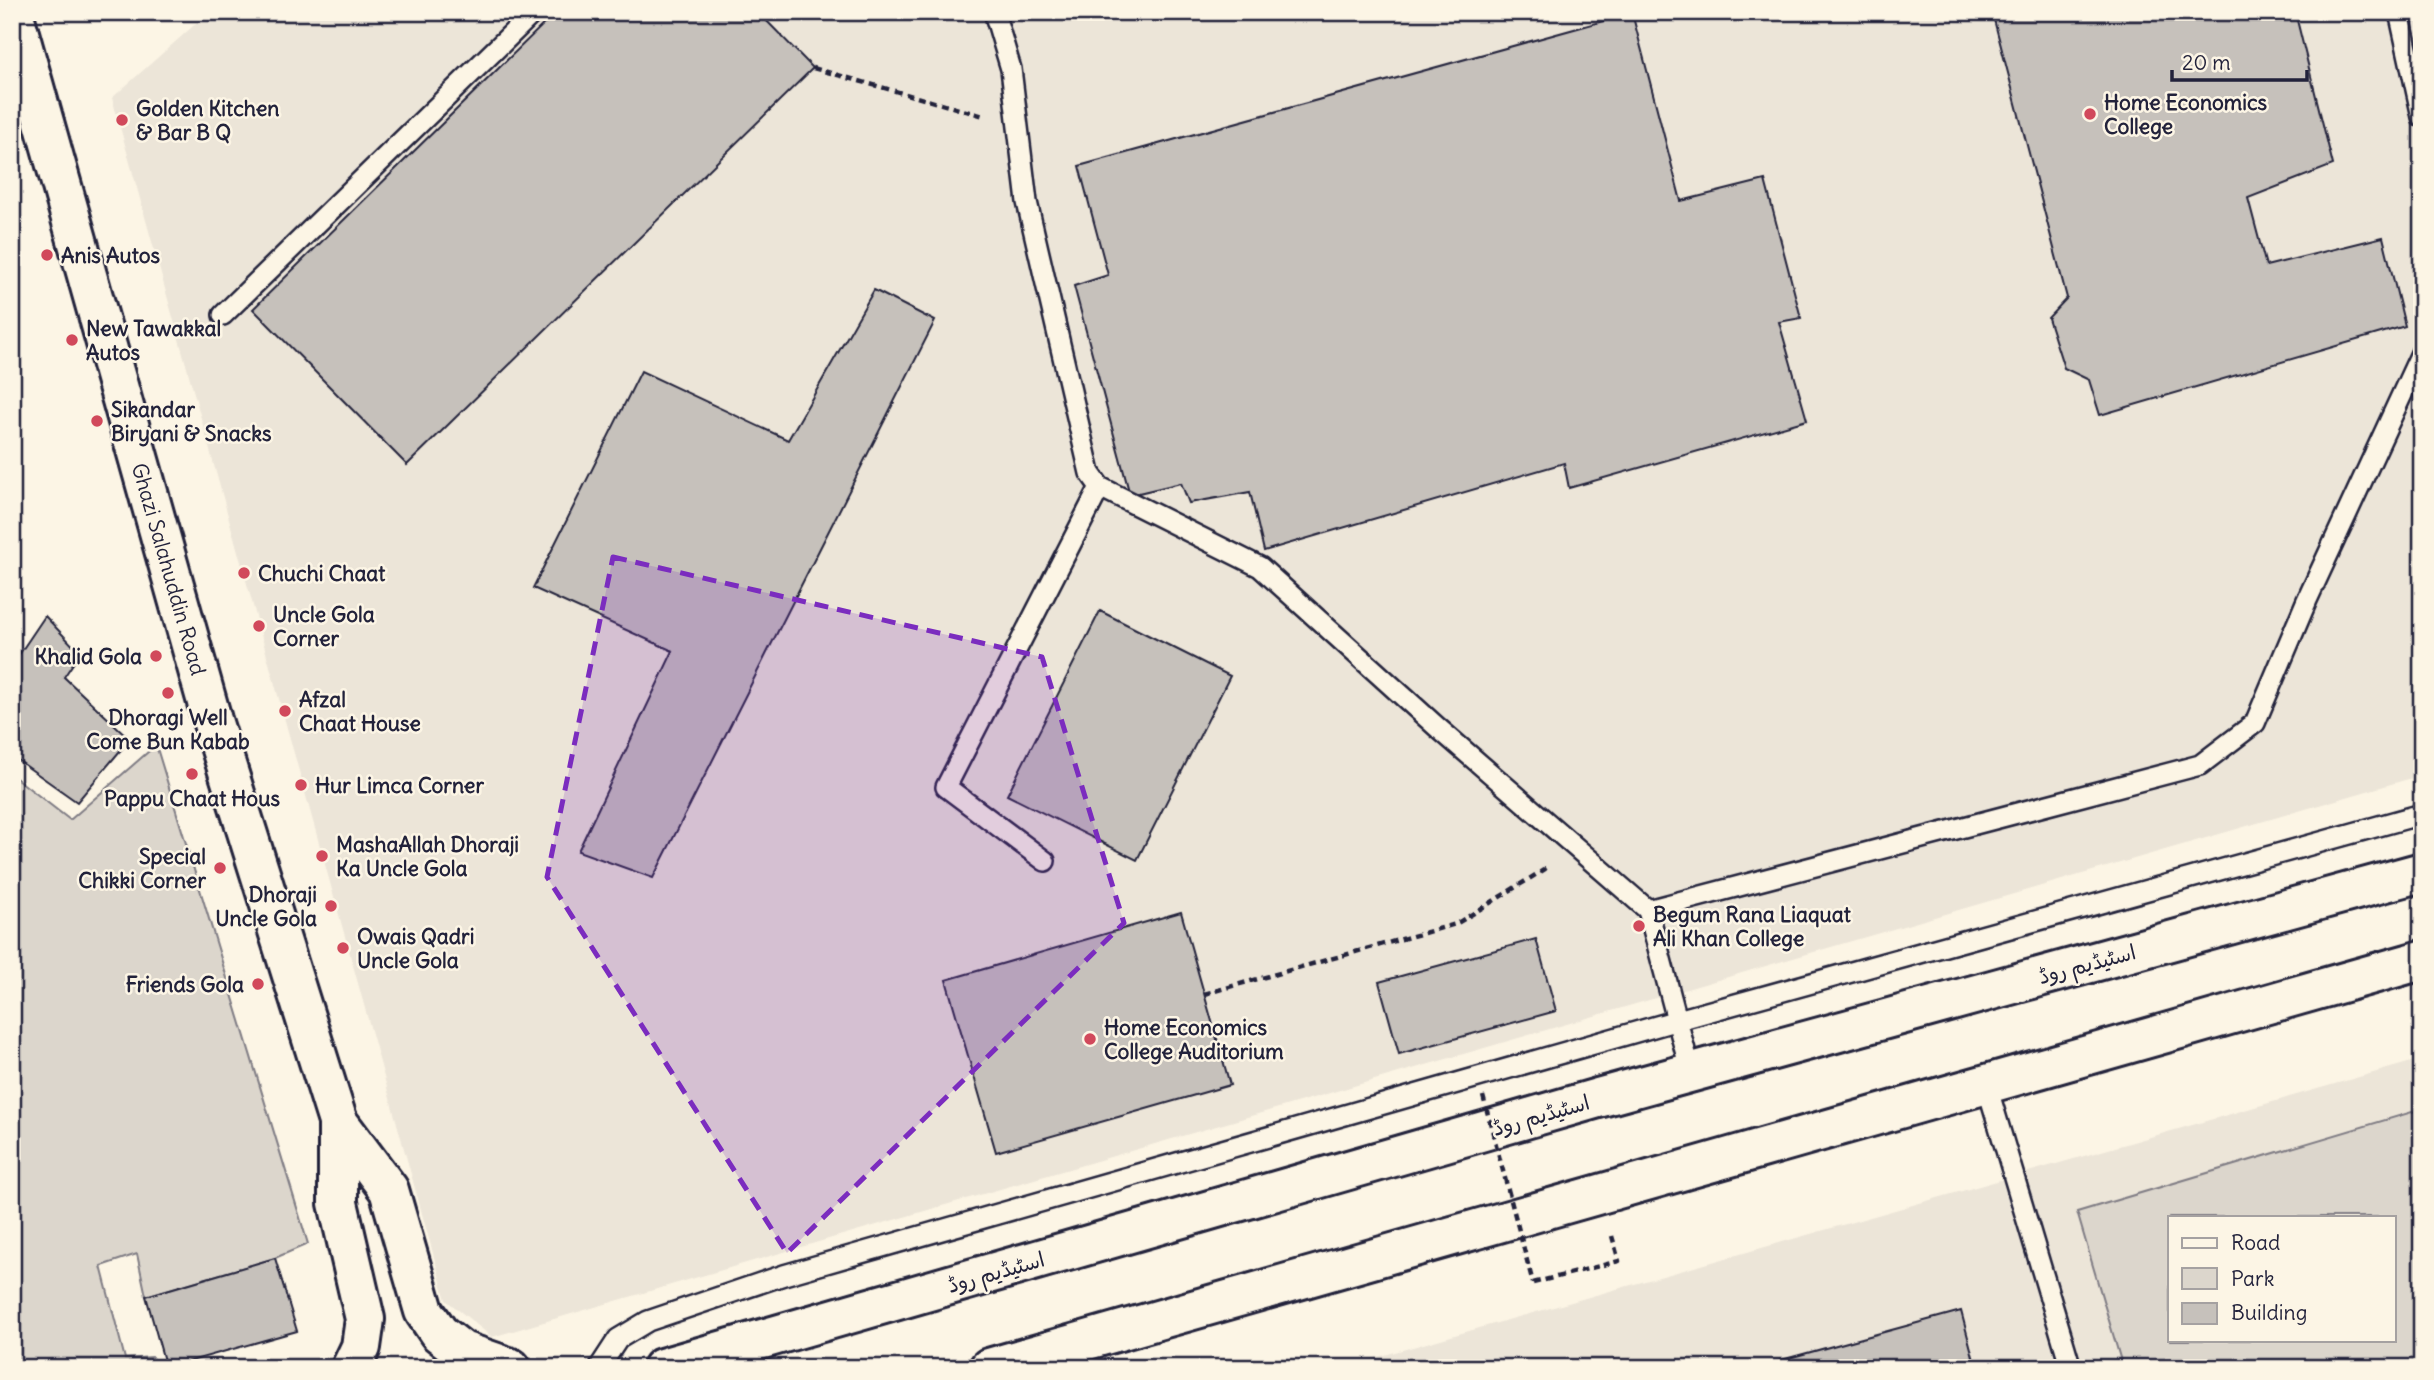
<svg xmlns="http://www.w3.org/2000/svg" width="2434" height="1380" viewBox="0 0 2434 1380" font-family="Delius,'Playpen Sans Arabic',sans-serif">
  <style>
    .built { fill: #ece5d8; fill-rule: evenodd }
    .green { fill: #dcd6cc; stroke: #7f7c84; stroke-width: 2; fill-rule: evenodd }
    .building { fill: #c6c1bb; stroke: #22223b; stroke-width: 2 }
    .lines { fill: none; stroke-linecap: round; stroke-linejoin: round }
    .lane-casing { stroke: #22223b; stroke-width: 24 }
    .secondary-casing { stroke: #22223b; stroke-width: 44 }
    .primary-casing { stroke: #22223b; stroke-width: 44 }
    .path { stroke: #22223b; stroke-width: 4.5; stroke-dasharray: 7 5; stroke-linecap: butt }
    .lane { stroke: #fcf5e5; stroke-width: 19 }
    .secondary { stroke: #fcf5e5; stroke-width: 38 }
    .primary { stroke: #fcf5e5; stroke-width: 38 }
    .path-bridge { stroke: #22223b; stroke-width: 4.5; stroke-dasharray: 7 5; stroke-linecap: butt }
    .marked { fill: #7b2cbf; fill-opacity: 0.2; stroke: #7b2cbf; stroke-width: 5; stroke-dasharray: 14 9; stroke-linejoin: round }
    .poi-dot { fill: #d1495b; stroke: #fcf5e5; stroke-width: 2.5 }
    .labels { text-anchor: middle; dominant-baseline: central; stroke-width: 5; stroke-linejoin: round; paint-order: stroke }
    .poi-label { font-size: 21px; font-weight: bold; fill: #22223b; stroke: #fcf5e5; text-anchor: start }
    .street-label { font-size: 21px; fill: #22223b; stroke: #fcf5e5 }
  </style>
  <rect width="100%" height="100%" fill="#fcf5e5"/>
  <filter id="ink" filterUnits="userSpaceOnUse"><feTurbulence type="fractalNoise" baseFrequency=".0143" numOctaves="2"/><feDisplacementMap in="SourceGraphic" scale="14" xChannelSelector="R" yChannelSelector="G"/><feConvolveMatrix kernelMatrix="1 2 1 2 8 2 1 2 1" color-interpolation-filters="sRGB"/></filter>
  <g filter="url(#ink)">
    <g class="built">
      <path d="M209,12H2422V775L492,1337L446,1300L112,98Z"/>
      <path d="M2422,1059V1368H1339L1962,1191ZM2170,1217H2394V1340H2170Z"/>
    </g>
    <g class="green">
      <path d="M156,745L308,1244L275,1258L146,1296L137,1254L101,1266L125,1359L152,1357L156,1368H12V775L70,820Z"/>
      <path d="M2422,1109V1368H2123L2077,1212ZM2170,1217H2394V1340H2170Z"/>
    </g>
    <g class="building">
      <path d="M556,12H758L813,68L407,465L253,309Z"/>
      <path d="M1992,12H2295L2333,165L2248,198L2266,266L2383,237L2405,326L2100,415L2089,380L2064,368L2048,318L2067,298Z"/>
      <path d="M1632,13L1681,201L1765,180L1801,318L1779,322L1807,420L1569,488L1564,463L1264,551L1250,492L1189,503L1181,483L1130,495L1074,286L1108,275L1079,166Z"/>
      <path d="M874,290L935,321L653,878L578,851L673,651L533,588L641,371L788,440Z"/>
      <path d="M1100,611L1230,676L1137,860L1007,795Z"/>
      <path d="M45,616L80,653L64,677L130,739L77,802L12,756V665Z"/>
      <path d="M1181,912L1230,1085L996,1152L946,980Z"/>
      <path d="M1536,939L1556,1011L1399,1054L1379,982Z"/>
      <path d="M275,1258L297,1331L166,1368L146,1296Z"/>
      <path d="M1961,1311L1976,1368H1752Z"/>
    </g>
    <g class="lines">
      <g class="lane-casing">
        <g id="lane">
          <path d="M994,12L1011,69L1027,202L1090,473L1100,487L1260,567L1437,727L1648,910"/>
          <path d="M2399,12L2422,117"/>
          <path d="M223,315L534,12"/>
          <path d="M1045,861L946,787L1100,487"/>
          <path d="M1691,1073L1648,910L2200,765L2255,723L2307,600L2422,351"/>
          <path d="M1986,1083L2071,1368"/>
          <path d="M599,1368L618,1339L648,1321L784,1275L1678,1020L2422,814"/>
        </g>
      </g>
      <g class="secondary-casing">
        <g id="secondary">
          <path d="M13,12L212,720L338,1122V1203L365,1319L361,1347L351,1368"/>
          <path d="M338,1122L389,1190L424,1311L439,1333L462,1351L511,1368"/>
        </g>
      </g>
      <g class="primary-casing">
        <g id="primary">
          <path d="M662,1368L1598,1098L2422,872"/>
          <path d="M989,1368L2422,960"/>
        </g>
      </g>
      <g class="path">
        <path d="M813,68L984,116"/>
        <path d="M1204,994L1456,924L1550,866"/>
        <path d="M1533,1283L1619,1261L1612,1236"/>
      </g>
      <use href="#lane" class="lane"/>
      <use href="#secondary" class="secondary"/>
      <use href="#primary" class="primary"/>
      <path class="path-bridge" d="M1483,1096L1533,1283"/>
    </g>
  </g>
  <path class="marked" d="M613,557L1042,657L1124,923L787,1253L547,877Z"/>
  <g class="poi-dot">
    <circle cx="2090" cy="114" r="7"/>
    <circle cx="122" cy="120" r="7"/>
    <circle cx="47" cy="255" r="7"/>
    <circle cx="72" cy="340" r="7"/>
    <circle cx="97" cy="421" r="7"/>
    <circle cx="244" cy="573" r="7"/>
    <circle cx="259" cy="626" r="7"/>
    <circle cx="156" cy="656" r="7"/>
    <circle cx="168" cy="693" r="7"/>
    <circle cx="285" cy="711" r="7"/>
    <circle cx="192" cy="774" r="7"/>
    <circle cx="301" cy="785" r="7"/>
    <circle cx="322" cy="856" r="7"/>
    <circle cx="220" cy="868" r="7"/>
    <circle cx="331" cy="906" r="7"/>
    <circle cx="1639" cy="926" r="7"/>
    <circle cx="343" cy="948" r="7"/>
    <circle cx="258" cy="984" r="7"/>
    <circle cx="1090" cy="1039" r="7"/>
  </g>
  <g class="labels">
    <g class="poi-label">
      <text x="2104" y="102">Home Economics<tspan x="2104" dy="24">College</tspan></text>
      <text x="136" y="108">Golden Kitchen<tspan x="136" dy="24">&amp; Bar B Q</tspan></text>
      <text x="61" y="255">Anis Autos</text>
      <text x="86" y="328">New Tawakkal<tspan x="86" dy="24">Autos</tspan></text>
      <text x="111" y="409">Sikandar<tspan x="111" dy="24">Biryani &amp; Snacks</tspan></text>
      <text x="258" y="573">Chuchi Chaat</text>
      <text x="273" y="614">Uncle Gola<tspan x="273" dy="24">Corner</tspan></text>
      <text x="142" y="656" text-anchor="end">Khalid Gola</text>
      <text x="299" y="699">Afzal<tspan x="299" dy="24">Chaat House</tspan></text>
      <text x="168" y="717" text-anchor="middle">Dhoragi Well<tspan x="168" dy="24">Come Bun Kabab</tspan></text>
      <text x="315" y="785">Hur Limca Corner</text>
      <text x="192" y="798" text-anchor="middle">Pappu Chaat Hous</text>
      <text x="336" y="844">MashaAllah Dhoraji<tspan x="336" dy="24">Ka Uncle Gola</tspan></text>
      <text x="206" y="856" text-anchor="end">Special<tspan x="206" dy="24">Chikki Corner</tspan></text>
      <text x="317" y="894" text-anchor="end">Dhoraji<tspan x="317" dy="24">Uncle Gola</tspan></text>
      <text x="1653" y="914">Begum Rana Liaquat<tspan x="1653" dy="24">Ali Khan College</tspan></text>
      <text x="357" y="936">Owais Qadri<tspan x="357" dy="24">Uncle Gola</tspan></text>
      <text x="244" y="984" text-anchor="end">Friends Gola</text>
      <text x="1104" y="1027">Home Economics<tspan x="1104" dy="24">College Auditorium</tspan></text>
    </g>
    <g class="street-label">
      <text transform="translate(169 569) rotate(74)">Ghazi Salahuddin Road</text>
      <text transform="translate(2087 964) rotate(-15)">اسٹیڈیم روڈ</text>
      <text transform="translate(1541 1115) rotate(-16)">اسٹیڈیم روڈ</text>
      <text transform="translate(996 1272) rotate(-16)">اسٹیڈیم روڈ</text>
    </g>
  </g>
  <rect width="2434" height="1380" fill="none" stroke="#fcf5e5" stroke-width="42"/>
  <rect x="21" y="21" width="2392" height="1338" fill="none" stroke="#22223b" stroke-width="2.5" filter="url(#ink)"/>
  <rect x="2168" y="1216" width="228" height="126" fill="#fcf5e5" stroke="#a5a1a1" stroke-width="2"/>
  <rect x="2182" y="1238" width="35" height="10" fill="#fcf5e5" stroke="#a5a1a1" stroke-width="2"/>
  <text x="2231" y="1250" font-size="21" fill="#22223b">Road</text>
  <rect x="2182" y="1268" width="35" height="21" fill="#dcd6cc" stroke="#a5a1a1" stroke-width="2"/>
  <text x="2231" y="1286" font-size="21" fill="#22223b">Park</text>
  <rect x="2182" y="1303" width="35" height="21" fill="#c6c1bb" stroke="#a5a1a1" stroke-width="2"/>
  <text x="2231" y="1320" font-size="21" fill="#22223b">Building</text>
  <path d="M2172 70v10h135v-10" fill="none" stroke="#22223b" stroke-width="3.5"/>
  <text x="2182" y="70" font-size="21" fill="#22223b" stroke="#fcf5e5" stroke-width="5" paint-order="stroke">20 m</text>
</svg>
